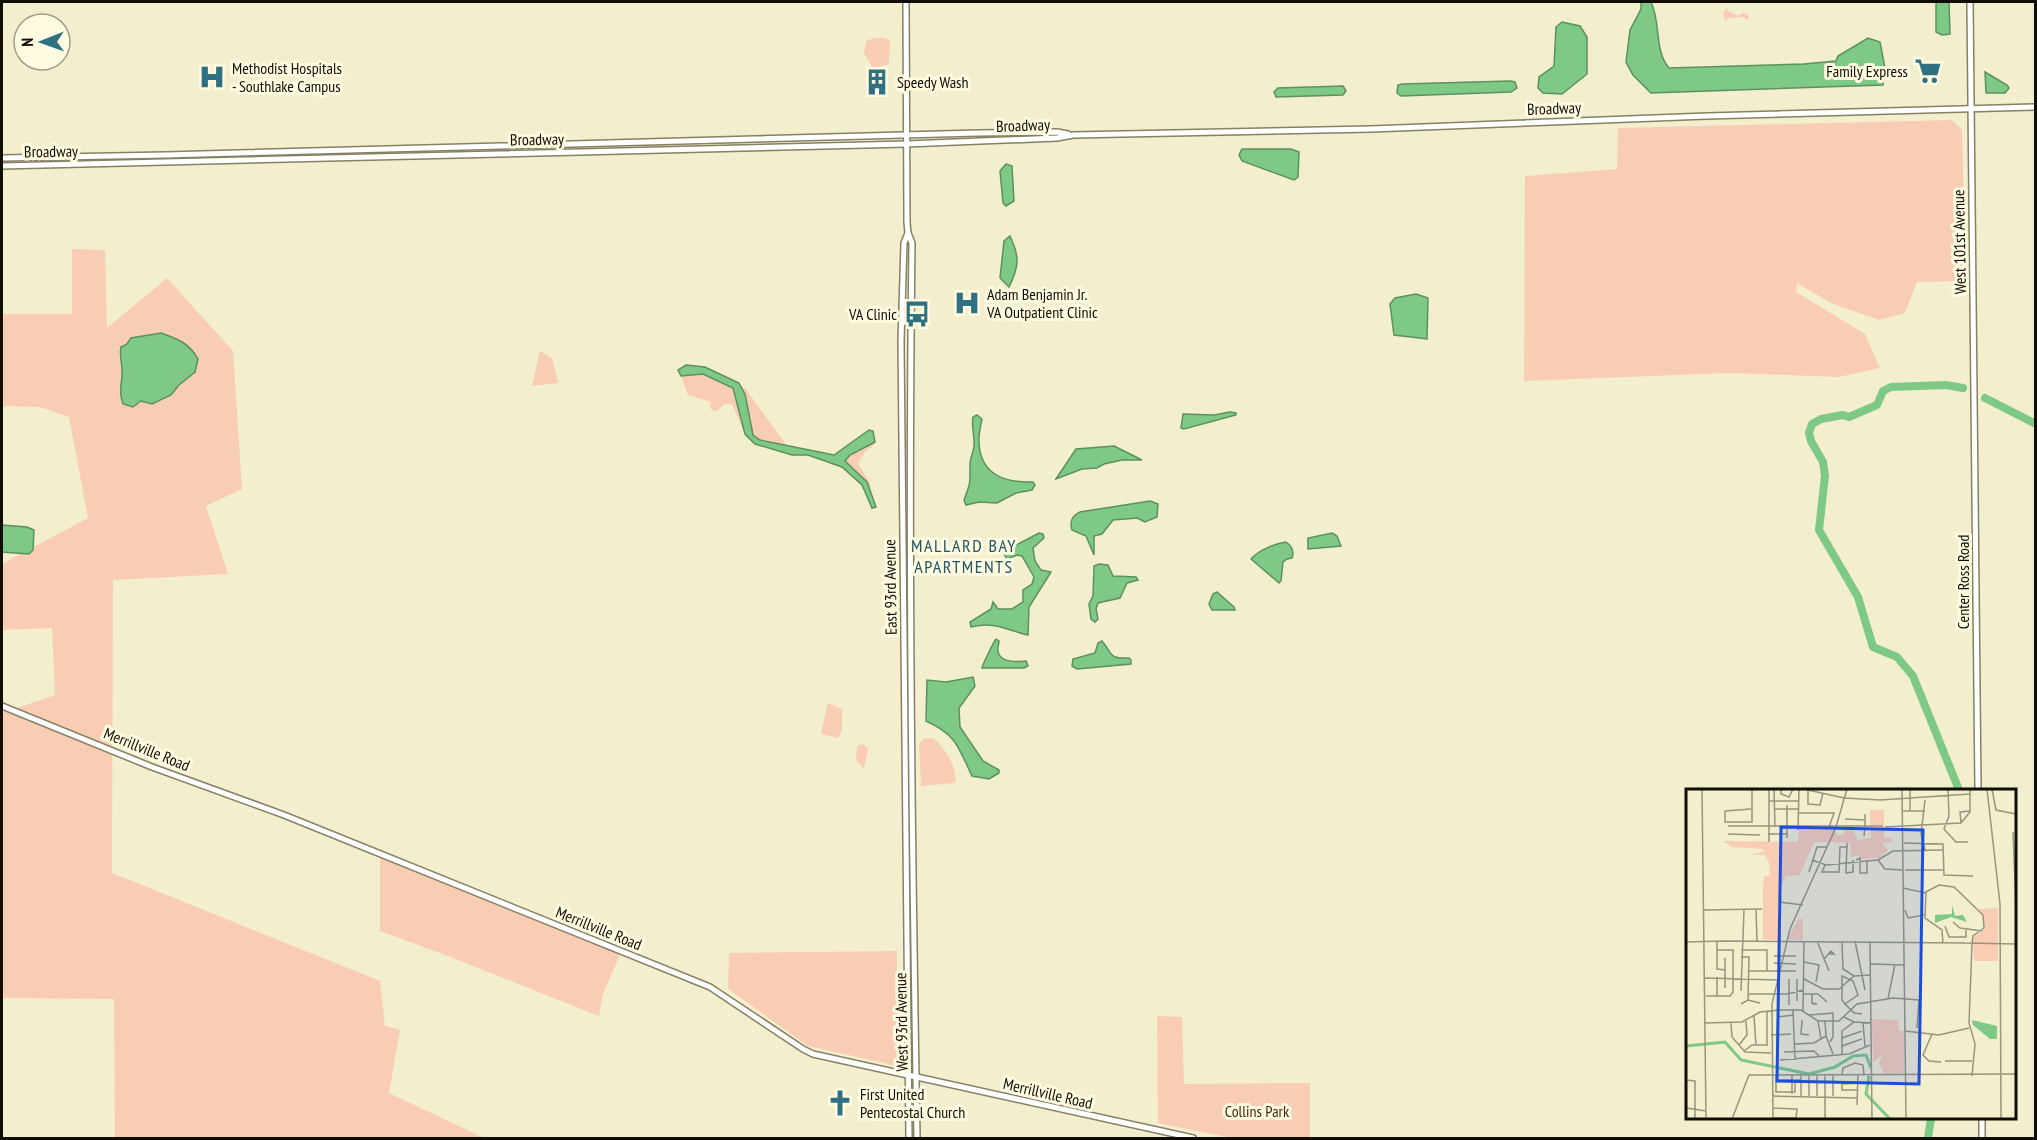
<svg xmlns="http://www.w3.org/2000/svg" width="2037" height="1140" viewBox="0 0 2037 1140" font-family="'PT Sans Narrow',sans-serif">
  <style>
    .green { fill: #f9cdb4 }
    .water { fill: #7dc985; stroke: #5c915e; stroke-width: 1.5 }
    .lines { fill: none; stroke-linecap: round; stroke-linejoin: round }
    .river { stroke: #7dc985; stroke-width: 8 }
    .secondary-casing { stroke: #868064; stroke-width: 8 }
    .primary-casing { stroke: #868064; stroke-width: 8 }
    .secondary { stroke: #fff; stroke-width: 5 }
    .primary { stroke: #fff; stroke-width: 5 }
    .labels { text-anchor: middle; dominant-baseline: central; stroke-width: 6; stroke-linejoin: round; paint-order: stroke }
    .poi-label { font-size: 16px; fill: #0f0d04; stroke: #fffbe1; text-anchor: start }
    .street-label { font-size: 16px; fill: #0f0d04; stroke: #fffbe1 }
    .park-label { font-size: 16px; fill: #472610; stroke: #fffbe1 }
    .neighbourhood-label { font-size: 18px; letter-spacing: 1.5px; fill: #205563; stroke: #fffbe1 }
    .inset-river { fill: none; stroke: #7dc985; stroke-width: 3 }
    .inset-road { fill: none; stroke: #98947d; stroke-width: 1.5 }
    .view { fill: #1d4ed8; fill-opacity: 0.15; stroke: #1d4ed8; stroke-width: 3 }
    .inset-edge { fill: none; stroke: #0f0d04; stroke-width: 3 }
  </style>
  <rect width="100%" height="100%" fill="#f3eece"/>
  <g class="green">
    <path d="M1727,7L1728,11L1739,16L1742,13L1747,14L1749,17L1747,20L1744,17L1728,18L1727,21H1725L1723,12Z"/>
    <path d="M874,38H885L890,41L889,64L873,68L864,53L866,41Z"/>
    <path d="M1952,120L1962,130L1966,281L1917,282L1905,313L1879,320L1831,303L1797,283L1796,292L1865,334L1880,368L1839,377L1729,373L1524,381L1525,176L1617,169L1618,128Z"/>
    <path d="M72,249L105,250L107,328L167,278L233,351L242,489L206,506L228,574L113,580L112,873L380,981L385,1026L400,1030L389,1093L484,1138H115L114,999L2,998V713L55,695L52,628L2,630V564L88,518L69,417L40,407L2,406V314H72Z"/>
    <path d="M540,351L552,358L558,383L532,386Z"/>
    <path d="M703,374L733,388L745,434L732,404H725L715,412L710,408L711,402L688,395L681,376Z"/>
    <path d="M742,388H745L787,446L760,440L753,435L745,394Z"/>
    <path d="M875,442L874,445L865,452L858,464L869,481L872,491L867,482L845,461L850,455Z"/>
    <path d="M828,703L842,709V730L838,738L821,734Z"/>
    <path d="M933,738C945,748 958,767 955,783L921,786L919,744L923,739Z"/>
    <path d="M863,744L868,749L864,769L856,760L857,746Z"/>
    <path d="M380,854L621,952L603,994L599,1016L448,956L380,931Z"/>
    <path d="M897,951V1066L808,1046L728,989L729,953Z"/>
    <path d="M1157,1016L1182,1017L1184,1084L1310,1083V1138H1232L1158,1123Z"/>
  </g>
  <g class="water">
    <path d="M1641,2H1651C1661,22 1654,51 1669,68L1804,64L1836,61L1838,56L1868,38L1880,42L1885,68L1883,85L1651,93L1633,75L1626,62L1630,30L1641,9Z"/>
    <path d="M1936,2H1949L1950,34L1942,35L1936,32Z"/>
    <path d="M1562,22L1580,26L1587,37V74L1562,94L1543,93L1538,88L1539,77L1554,66L1556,27Z"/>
    <path d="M1985,72L2007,85L2009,88L2005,93H1986Z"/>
    <path d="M1510,81L1515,82L1517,88L1511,92L1401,96L1397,93L1398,85L1402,84Z"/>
    <path d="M1343,86L1346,91L1343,95L1276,97L1274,92L1278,88Z"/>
    <path d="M1242,149H1291L1299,152L1298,177L1294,180L1242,161L1239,155Z"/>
    <path d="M1006,164L1012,166L1014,201L1006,206L1003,203L1000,171Z"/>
    <path d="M1010,236C1020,257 1019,267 1009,287L1000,278L1004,241Z"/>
    <path d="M1416,294L1428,298L1427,339L1394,335L1390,304L1395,298Z"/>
    <path d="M161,333C178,339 189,343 198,359L195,372L179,385L171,395L152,404L141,401L133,407L123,404C119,393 121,387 122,376C123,365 119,357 121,347L127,344L131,338Z"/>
    <path d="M686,365L705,367L739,383L745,394L753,435L760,440L834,455L869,430L873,431L875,442L850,455L845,461L867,482L876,507L872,508L862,485L842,467L808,455H792L755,444L745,434L733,388L703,374L681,376L678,370Z"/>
    <path d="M1230,412L1236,413V415L1184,429L1181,428L1183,414L1214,415Z"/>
    <path d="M977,415L982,419C981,425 979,432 979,438C978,473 1002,483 1033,482L1035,485L1032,490L1016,493L997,503L979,502L966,505L964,500C971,482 970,483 970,464C970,458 974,452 974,445C975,436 971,427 973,417Z"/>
    <path d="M1114,446L1142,460H1122L1104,464L1097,468L1082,469L1056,479L1076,449Z"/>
    <path d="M1150,501L1158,504L1157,517L1145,522L1137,518L1113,520L1102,534L1094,536V555L1086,536L1072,530C1069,521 1072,516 1080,512Z"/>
    <path d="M2,525L27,527L34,530L33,550L29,554L2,552Z"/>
    <path d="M1039,533L1043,534L1044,538L1033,548L1035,561L1041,570L1051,572L1029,607L1028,635C1006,630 995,621 971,627L970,622L991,609L993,602L998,609H1012L1023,602V590L1032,584L1034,577L1022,556L1017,555L1007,559L1003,552Z"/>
    <path d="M1332,533L1337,536L1341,546L1308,549V538Z"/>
    <path d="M1286,542C1292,546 1294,552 1292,558L1287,559L1283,562L1281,581L1279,583L1251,559C1259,550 1274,544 1286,542Z"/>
    <path d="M1099,564L1108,565L1113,576L1136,577L1138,580L1127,583L1120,598L1098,603L1096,609L1098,619L1095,622L1091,619L1089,604L1093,596L1094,566Z"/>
    <path d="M1217,592L1234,607L1235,610H1212L1209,604L1213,594Z"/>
    <path d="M996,639L999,641C999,644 997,648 998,651C999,663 1018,662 1026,661L1028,666L1024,668H982C982,666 994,641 996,639Z"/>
    <path d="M1102,641C1113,654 1108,659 1129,658L1131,660V664L1077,669L1072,666L1073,659L1095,653L1098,643Z"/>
    <path d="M973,677L975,686L959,708L960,727L983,761L999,770V773L989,779L972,776C958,747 957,735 926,721L927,680L946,682Z"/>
  </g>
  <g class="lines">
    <g class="river">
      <path d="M1985,398L2036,424"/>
      <path d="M1959,790L1913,676L1897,657L1873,647L1858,597L1819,530L1825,476L1823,462L1811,441L1809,433L1812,424L1821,419L1843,415L1849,417L1877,405L1883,391L1891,387L1946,385L1963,388"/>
      <path d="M1928,1138L1931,1118"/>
    </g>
    <g class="secondary-casing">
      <g id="secondary">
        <path d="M906,2L907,222L908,233L912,243C908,542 912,840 917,1138"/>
        <path d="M1970,2L1978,790"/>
        <path d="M908,233L904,243L901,341L909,1138"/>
        <path d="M2,706L152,767L284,815L710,987L803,1049L813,1054L1193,1138"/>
        <path d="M1982,1118V1138"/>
      </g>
    </g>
    <g class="primary-casing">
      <g id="primary">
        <path d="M2,158L166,155L978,133L1057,132L1068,134"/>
        <path d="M2,166L906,144L1057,138L1073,135L1371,129L1707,116L2036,107"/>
      </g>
    </g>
    <use href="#secondary" class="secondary"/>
    <use href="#primary" class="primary"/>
  </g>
  <defs>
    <g id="supermarket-bare" transform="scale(2.07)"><path d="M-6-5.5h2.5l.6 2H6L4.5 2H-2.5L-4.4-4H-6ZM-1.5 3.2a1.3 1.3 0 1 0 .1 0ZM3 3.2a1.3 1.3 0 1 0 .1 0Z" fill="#2f7183" stroke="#fffbe1" stroke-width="2.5" paint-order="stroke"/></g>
    <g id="hospital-bare" transform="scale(2.07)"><path d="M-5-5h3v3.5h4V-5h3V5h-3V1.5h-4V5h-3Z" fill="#2f7183" stroke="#fffbe1" stroke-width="2.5" paint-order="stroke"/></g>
    <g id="building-bare" transform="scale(2.07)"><path d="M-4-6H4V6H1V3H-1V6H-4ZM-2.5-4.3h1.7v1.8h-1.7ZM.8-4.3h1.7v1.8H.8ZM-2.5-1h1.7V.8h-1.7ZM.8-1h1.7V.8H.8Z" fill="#2f7183" stroke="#fffbe1" stroke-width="2.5" paint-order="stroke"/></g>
    <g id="bus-bare" transform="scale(2.07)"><path d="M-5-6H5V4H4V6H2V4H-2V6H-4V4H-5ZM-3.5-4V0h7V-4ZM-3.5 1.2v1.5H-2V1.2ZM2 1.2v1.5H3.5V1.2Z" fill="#2f7183" stroke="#fffbe1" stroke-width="2.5" paint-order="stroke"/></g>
    <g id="church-bare" transform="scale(2.07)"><path d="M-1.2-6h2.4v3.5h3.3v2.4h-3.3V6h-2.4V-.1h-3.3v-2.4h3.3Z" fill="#2f7183" stroke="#fffbe1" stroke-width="2.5" paint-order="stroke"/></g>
  </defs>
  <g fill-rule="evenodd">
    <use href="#supermarket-bare" x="1928" y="71"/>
    <use href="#hospital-bare" x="212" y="77"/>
    <use href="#building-bare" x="877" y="82"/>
    <use href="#hospital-bare" x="967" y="303"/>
    <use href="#bus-bare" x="917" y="314"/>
    <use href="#church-bare" x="840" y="1103"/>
  </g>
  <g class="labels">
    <g class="poi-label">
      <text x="232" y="68">Methodist Hospitals<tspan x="232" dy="18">- Southlake Campus</tspan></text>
      <text x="1908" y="71" text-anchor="end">Family Express</text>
      <text x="897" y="82">Speedy Wash</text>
      <text x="987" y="294">Adam Benjamin Jr.<tspan x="987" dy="18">VA Outpatient Clinic</tspan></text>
      <text x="897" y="314" text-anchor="end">VA Clinic</text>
      <text x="860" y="1094">First United<tspan x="860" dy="18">Pentecostal Church</tspan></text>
    </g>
    <g class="street-label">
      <text transform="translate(1554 108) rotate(-2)">Broadway</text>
      <text transform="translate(1023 125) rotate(-2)">Broadway</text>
      <text transform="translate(537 139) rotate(-1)">Broadway</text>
      <text transform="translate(51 151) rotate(-1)">Broadway</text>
      <text transform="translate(1959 242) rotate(-91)">West 101st Avenue</text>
      <text transform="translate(1963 582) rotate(-90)">Center Ross Road</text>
      <text transform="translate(890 587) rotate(-91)">East 93rd Avenue</text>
      <text transform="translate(147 749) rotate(22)">Merrillville Road</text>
      <text transform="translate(599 928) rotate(22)">Merrillville Road</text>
      <text transform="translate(901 1022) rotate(-91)">West 93rd Avenue</text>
      <text transform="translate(1048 1093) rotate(13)">Merrillville Road</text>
    </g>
    <g class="park-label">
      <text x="1257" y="1111">Collins Park</text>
    </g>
    <g class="neighbourhood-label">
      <text x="964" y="545">MALLARD BAY<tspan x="964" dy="21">APARTMENTS</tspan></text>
    </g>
  </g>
  <g transform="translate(1686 789)">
    <rect width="330" height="330" fill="#f3eece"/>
    <path d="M184,21H198V49H206V53L196,54L202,61L193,69L176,70L173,66L165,68L164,54L128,53L114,86L100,87L93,102V151L77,150V99L78,87L84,86L83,74L79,66H64L78,63L77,60L46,58L37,52L112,53L113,39H148L151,46H158V39H166L172,51L185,49ZM312,119V172H288L287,148L297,142L298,127L293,120ZM112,130H117V151L102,150ZM186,230L212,231L213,242H218V284L198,285L193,274L198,264L187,274Z" fill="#f9cdb4"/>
    <path d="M266,116L269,127L277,126L281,133L265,128L249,134V126L266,125ZM286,231L311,237V250H304L287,236Z" fill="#7dc985"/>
    <path class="inset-river" d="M0,257L39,253L55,271L123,285L149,278L167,267L180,266L185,279M183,287L180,305L204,330"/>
    <path class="inset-road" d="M16,0L20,330M83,0V53M88,0L89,38M95,0V5L103,8L107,0M122,0V15L134,16L137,4M216,0L220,330M262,0L263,27L258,40L270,53H282M301,0L314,115L315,330M306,0L310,21L330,25M122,1L158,9L194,11L284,5M224,1V22M239,11L235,45L239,61M83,12H113M65,20L39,22V33H66V0M89,20H113M217,22H239M113,24H148L143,38M159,30L179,31M275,34L274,23L284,22M42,37H179V25M199,38L275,34L284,23V0M112,41L113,0M327,43L330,117M42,45L74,46M82,45H101M178,47L179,37H197M101,49V16M161,54L160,84L167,83V71M218,54L257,55L258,86L287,87M126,71L140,76L192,71L207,62L258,61M170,71L174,69V84H181V71M192,71L199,80L217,81M139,76L136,83H153L154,58H161M219,81H258M123,83L131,58H141M217,99L240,104L239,129L256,141L257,154M238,104L253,96L268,98L297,126L298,139L287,147L286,155L283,234L289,255L286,287M93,113L117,116M70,120L71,153M17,121L76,120M219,121L222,129L238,126M267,133L274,139L296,142M259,137L263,148H280V139M31,152V180L39,181M38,152L279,154M131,152L143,182M169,152L179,201M0,153L39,152M156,153L157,180L168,187M184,154L186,330M278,154L330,155M55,161H81V182M88,167H110M55,168H63L62,211M39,169V199M138,170L145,162L148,165H143M118,173L133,176L130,193M88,174L110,175M185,175L218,176M63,182H110M31,188V207M19,189L92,191M103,190V216M111,190V212M118,190L137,200H153L168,187L184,186M55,202L58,121M63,205H101L118,201M118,205H132L141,213M126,205V214L131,215H127L126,214M20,207H44L47,203V161H31M202,210L209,175M55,215L62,211L74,214M159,215L172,206L167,192L156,187V211L159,215L168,224L176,225M107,221L109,271M117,222L118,152M81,223V256M123,226L147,224V248L144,253M68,227L70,256M158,228L168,233L185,234M116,231L115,245L123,246M132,232L135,250M139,232L140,247L147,265M19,234L56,233L74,223L95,221H115L132,232H153L171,215L207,209L233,211L231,239M45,234L46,248L59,263L85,264M177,234L179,257M219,242L253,246L283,239M246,245L237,266L243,272L255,273M85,246L105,245M91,246L92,228L107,226M156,249L176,242M109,255L128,254L140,247M53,256L61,246L60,232M156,257L176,250M58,262L66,256H82M98,263L128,262L133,267M156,265V242L168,233M94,271L163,265L184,256M259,272H286M90,286V303H109V291M106,286V305M131,286V307M147,286V307M156,286L157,279L169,274L177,276L178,286M0,291L9,292V330M90,291H115M172,301H156V295L172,294M86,307L171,309M115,307V286M123,307V287M171,316L172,286M0,319L20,322M87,319L111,320L110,329H87M46,330L63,286L330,285M87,330L86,215L104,140L150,38L161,0M139,330V286"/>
    <path class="view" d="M95,38L237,41L233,295L91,292Z"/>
    <rect width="330" height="330" class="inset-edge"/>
  </g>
  <rect width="2037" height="1140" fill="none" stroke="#0f0d04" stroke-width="6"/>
  <g transform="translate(42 42) rotate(269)"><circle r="28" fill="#fffbe1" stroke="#9f9c89" stroke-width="1.5"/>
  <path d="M0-4.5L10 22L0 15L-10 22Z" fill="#2f7183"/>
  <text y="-9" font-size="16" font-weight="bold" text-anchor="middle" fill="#0f0d04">N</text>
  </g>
</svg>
